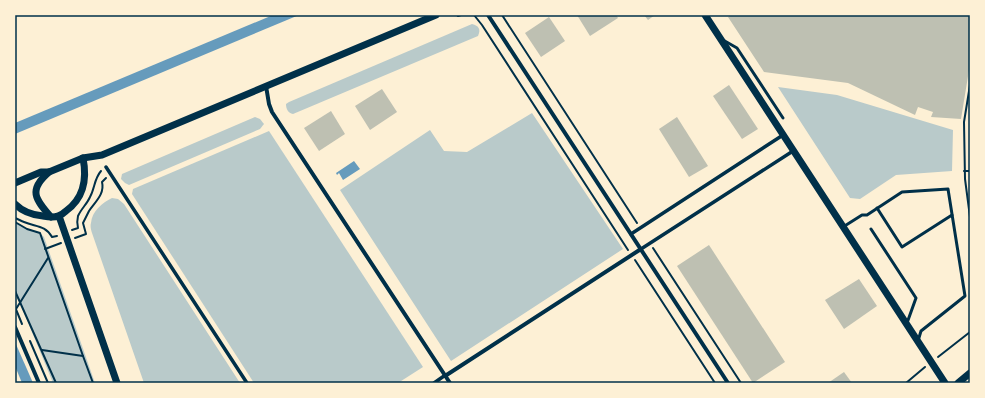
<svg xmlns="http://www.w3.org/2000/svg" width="985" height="398" viewBox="0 0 985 398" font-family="'Source Sans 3',sans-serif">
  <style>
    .green { fill: #b9caca }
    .water { fill: #669bbc }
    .building { fill: #bec0b2 }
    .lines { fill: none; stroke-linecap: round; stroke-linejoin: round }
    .path { stroke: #003049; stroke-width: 2 }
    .service { stroke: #003049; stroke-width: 3 }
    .pedestrian { stroke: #003049; stroke-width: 3.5 }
    .minor { stroke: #003049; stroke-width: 4 }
    .tertiary { stroke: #003049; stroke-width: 7 }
    .neatline { fill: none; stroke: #003049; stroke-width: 1.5 }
  </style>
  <rect width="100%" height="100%" fill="#fdf0d5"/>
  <g class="green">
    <path d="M472,24C479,26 481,29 478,36L293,114C288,113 286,109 286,104L289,102Z"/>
    <path d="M778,87L837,95L953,130L952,171L896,175L860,199L850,198Z"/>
    <path d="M532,113L623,249L451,361L340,190L430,130L444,151L467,152Z"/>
    <path d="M255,117L260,119L264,124L260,129L129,185L125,183L121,179L122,174Z"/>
    <path d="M269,131L423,367L398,383H254L132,194L133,189Z"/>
    <path d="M112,198L118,199L124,204L240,383H144L92,233C91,230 90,226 91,223C92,211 102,203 112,198Z"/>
    <path d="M15,222L27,229L40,233L44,237L95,383H53L15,291Z"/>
  </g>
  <g class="water">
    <path d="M273,15H299L15,134V123Z"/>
    <path d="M354,161L360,169L343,180L339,173L337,175L336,173Z"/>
    <path d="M15,342L33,383H22L15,366Z"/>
  </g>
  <g class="building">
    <path d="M577,15H616L618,18L590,36Z"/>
    <path d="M644,15H655L648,20Z"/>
    <path d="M732,15H970V64L961,119L931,117L933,112L918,107L915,115L848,83L764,72L728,17Z"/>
    <path d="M549,17L565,41L541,57L525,33Z"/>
    <path d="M729,85L758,129L742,139L713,96Z"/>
    <path d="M382,89L397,112L370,130L355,106Z"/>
    <path d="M331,111L345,134L319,151L304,128Z"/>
    <path d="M677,117L708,166L689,177L659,129Z"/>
    <path d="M709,245L785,362L753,383L677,266Z"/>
    <path d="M859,279L877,306L844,329L825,300Z"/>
    <path d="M844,372L852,383H828Z"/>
  </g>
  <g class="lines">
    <g class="path">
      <path d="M457,15L458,16L461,15"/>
      <path d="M474,15L482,25L628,250"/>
      <path d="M502,15L637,223"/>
      <path d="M970,85L964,122L965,179L970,217"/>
      <path d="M964,171H970"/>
      <path d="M15,218C18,219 21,221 24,222C36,227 45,225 52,237L57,236"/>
      <path d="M15,222L27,229L40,233L83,356"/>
      <path d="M72,230L78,228C77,224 77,220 78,216C81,209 87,204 90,197C95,188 94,179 101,171"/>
      <path d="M75,238L86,234L83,223C85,219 87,215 89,211C95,202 105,194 102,182L106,178"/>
      <path d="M653,248L741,383"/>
      <path d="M45,249L61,243"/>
      <path d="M635,260L715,383"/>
      <path d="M15,291L56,383"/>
      <path d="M15,307L22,324"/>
      <path d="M16,309L48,258"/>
      <path d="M30,341L48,383"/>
      <path d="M42,350L83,356L93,383"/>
      <path d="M938,357L970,332"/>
      <path d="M906,383L925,367"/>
    </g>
    <g class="service">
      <path d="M723,40L737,48L783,118"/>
      <path d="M877,208L902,247L952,215"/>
      <path d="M843,227L862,215H867L902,192L948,189L965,296L921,331L918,341"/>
      <path d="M871,229L916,298L907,323"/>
    </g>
    <g class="pedestrian">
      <path d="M106,167L247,383"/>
      <path d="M631,234L783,135"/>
      <path d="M641,249L793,151"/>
      <path d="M434,383L444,376"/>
    </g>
    <g class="minor">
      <path d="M488,15L728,383"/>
      <path d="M266,86L269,104L272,112L450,383"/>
      <path d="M15,327L39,383"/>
      <path d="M445,376L641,249"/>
    </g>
    <g class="tertiary">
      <path d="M705,15L945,383"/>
      <path d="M49,172C28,190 35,199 51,217"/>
      <path d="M15,183L41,172H49L83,158L102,155L436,15"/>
      <path d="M15,204C23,212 31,215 43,216C48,217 54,218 58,216C61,215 64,213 66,211C84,198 87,178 83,158"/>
      <path d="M59,216L117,383"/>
      <path d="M958,383L970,373"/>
    </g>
  </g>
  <rect width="985" height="398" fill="none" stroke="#fdf0d5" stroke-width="32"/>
  <rect x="16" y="16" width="953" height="366" class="neatline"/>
</svg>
